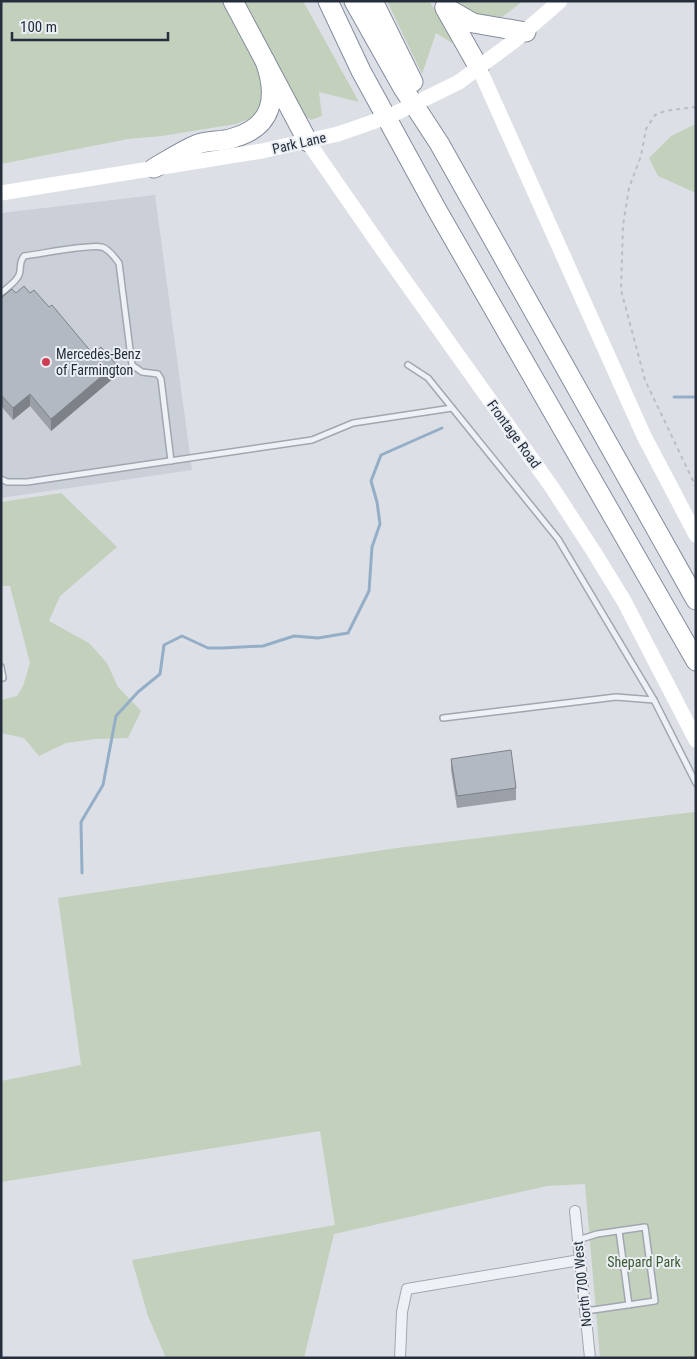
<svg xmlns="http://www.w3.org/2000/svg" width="697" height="1359" viewBox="0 0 697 1359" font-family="'Roboto Condensed',sans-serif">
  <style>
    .built { fill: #cacfd8 }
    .green { fill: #c2d0bc }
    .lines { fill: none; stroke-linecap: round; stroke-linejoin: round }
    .stream { stroke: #95aec8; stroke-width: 3 }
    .service-casing { stroke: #a1a7b0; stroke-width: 8 }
    .minor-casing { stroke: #a1a7b0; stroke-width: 12 }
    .motorway-casing { stroke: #838d9d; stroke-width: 21 }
    .path { stroke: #babec5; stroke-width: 2; stroke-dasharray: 4 4; stroke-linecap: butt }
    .service { stroke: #eef1f5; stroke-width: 5 }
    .minor { stroke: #eef1f5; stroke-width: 10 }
    .secondary { stroke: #fff; stroke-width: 15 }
    .motorway { stroke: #fff; stroke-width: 19 }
    .secondary-bridge { stroke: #fff; stroke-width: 15 }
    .wall { fill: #9a9fa8 }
    .shaded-wall { fill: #7d8288 }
    .building { fill: #b3b9c3; stroke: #7d8288 }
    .poi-dot { fill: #d03c54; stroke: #ebeff4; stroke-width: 2 }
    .labels { text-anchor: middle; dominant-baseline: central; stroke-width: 4; stroke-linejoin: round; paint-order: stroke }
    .street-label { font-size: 14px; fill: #252e3d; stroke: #ebeff4 }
    .poi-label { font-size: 14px; fill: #252e3d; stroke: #ebeff4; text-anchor: start }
    .park-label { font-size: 14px; fill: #3a5932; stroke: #ebeff4 }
  </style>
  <rect width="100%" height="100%" fill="#dce0e6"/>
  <path class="built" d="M155,195L192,470L1,498V213Z"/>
  <g class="green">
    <path d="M1,1H225L249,49L263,81V90L261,104L253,117L236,124L162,136L128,139L1,164Z"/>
    <path d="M243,1H303L359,102L319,92L322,116L311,120L306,117Z"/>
    <path d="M387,1H429L451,34L452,43L436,33L422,74Z"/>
    <path d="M454,1H523C516,6 504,17 497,19C482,24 464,10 454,1Z"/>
    <path d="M696,124V193L658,176L649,158L671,136Z"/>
    <path d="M61,493L117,547L60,596L49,621L89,643L107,663L118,687L141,711L128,738L96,739L66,743L39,756L24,738L1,733V700L17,696L23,686L30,663L10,586H1V502Z"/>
    <path d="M694,812L696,813V1358H600L585,1184L547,1186L334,1234L304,1358H166L148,1316L132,1260L335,1225L320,1131L1,1182V1081L81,1065L58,898L397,848Z"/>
  </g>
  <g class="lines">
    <g class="stream">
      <path d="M674,397H696"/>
      <path d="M82,873L81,822L103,785L116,716L138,692L160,674L164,645L182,636L208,648H223L263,646L294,636L318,638L348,633L369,591L372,547L380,524L377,502L371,481L381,455L442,428"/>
    </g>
    <g class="service-casing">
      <g id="service">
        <path d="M1,293C7,288 16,282 19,275C22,267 18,264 24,256C41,254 88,244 102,247C109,249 115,258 119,263L132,365L142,372L158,374L161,379L171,461"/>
        <path d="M408,365L428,378L558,539L654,700L696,783"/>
        <path d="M1,479L7,482H27L312,440L353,423L452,408"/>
        <path d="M1,667L3,678H1"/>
        <path d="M443,718L616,697L654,700"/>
        <path d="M619,1231L629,1305"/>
        <path d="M578,1240L597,1234L645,1227L655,1301L586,1311"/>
      </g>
    </g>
    <g class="minor-casing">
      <g id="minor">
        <path d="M575,1211L590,1358"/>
        <path d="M400,1358L402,1312L407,1289L580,1260"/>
      </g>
    </g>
    <g class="motorway-casing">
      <g id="motorway">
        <path d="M233,1L308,142"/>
        <path d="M328,1L361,71L437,210L696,661"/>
        <path d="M354,1L403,88L439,143L696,600"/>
        <path d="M373,1L413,82"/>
        <path d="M445,7L473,23L526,32"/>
        <path d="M445,8L479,68"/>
        <path d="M154,168C168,160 183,150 198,144C209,140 222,142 233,138C273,127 278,97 265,61"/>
      </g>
    </g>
    <path class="path" d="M696,107L665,111L655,115L646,129L641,156L629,188L623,225L621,290L645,380L696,487"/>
    <use href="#service" class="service"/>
    <use href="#minor" class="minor"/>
    <g class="secondary">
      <path d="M479,68L644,436L696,535"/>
      <path d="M459,82L514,41L560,1"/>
      <path d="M308,142L385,253L551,486L594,552L624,601L696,740"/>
      <path d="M1,193L262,151L338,134"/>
    </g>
    <use href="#motorway" class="motorway"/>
    <path class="secondary-bridge" d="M338,134L390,116L459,82"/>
  </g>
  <g class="wall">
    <path d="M16,293H30L49,307L93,354L116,376L51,431L30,406L13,420L1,406V298Z"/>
    <path d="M451,759L516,788V800L457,808L451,770Z"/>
  </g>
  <g class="shaded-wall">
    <path d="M116,364V376L51,431V419Z"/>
    <path d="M30,394V406L13,420V408Z"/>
  </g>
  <g class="building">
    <path d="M24,286L30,293L34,290L49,307L52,305L93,354L101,347L116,364L51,419L30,394L13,408L1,395V298L12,289L16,293Z"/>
    <path d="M511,750L516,788L457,796L451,759Z"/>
  </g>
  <circle class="poi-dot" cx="46" cy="362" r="5"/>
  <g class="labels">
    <g class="street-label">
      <text transform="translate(299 143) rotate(-13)">Park Lane</text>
      <text transform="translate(514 434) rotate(54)">Frontage Road</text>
      <text transform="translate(582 1284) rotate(-96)">North 700 West</text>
    </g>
    <g class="poi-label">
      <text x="56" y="354">Mercedes-Benz<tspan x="56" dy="16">of Farmington</tspan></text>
    </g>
    <g class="park-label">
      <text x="644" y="1262">Shepard Park</text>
    </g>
  </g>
  <rect width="697" height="1359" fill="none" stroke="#252e3d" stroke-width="5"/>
  <path d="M12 32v8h156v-8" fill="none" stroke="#252e3d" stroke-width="2.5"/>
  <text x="20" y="32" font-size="15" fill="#252e3d" stroke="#ebeff4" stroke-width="4" paint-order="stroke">100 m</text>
</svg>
